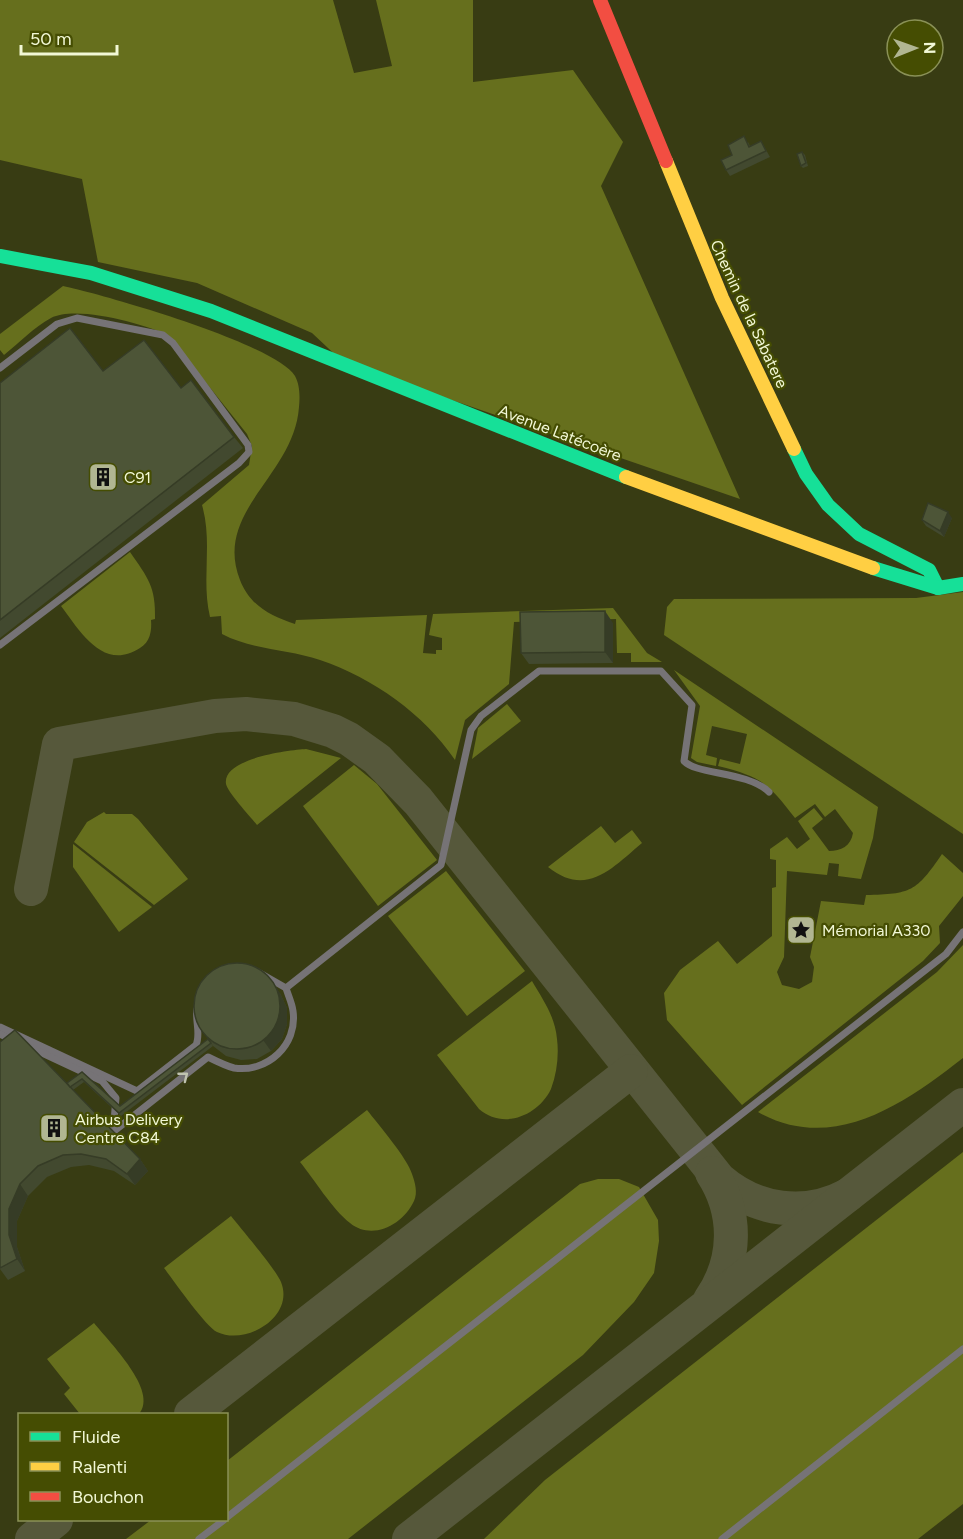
<svg xmlns="http://www.w3.org/2000/svg" width="963" height="1539" viewBox="0 0 963 1539" font-family="Figtree,sans-serif">
  <style>
    .green { fill: #666f1d }
    .lines { fill: none; stroke-linecap: round; stroke-linejoin: round }
    .taxiway { stroke: #56583b; stroke-width: 34 }
    .lane { stroke: #767376; stroke-width: 7 }
    .fast { stroke: #16e098; stroke-width: 14 }
    .slow { stroke: #ffcf43; stroke-width: 14 }
    .jam { stroke: #f24e42; stroke-width: 14 }
    .wall { fill: #42492f }
    .shaded-wall { fill: #363c26 }
    .building { fill: #4d5537; stroke: #363c26; stroke-width: 1.5 }
    .oneway { stroke: #c0c3b0 }
    .labels { text-anchor: middle; dominant-baseline: central; stroke-width: 4.5; stroke-linejoin: round; paint-order: stroke }
    .street-label { font-size: 16px; fill: #f2f8d6; stroke: #454d02 }
    .poi-label { font-size: 16px; fill: #f2f8d6; stroke: #454d02; text-anchor: start }
  </style>
  <rect width="100%" height="100%" fill="#383c13"/>
  <g class="green">
    <path d="M0,0H333L354,73L392,66L376,0H473V82L573,70L623,142L601,186L740,499L344,363L312,333L197,283L98,262L82,179L0,160Z"/>
    <path d="M63,286C105,295 276,344 295,376C300,385 300,397 299,407C294,476 213,511 240,580C250,606 271,616 295,624L296,620L427,615L423,653L436,654V650H442V638L429,635L433,614L613,608L647,653L662,662H631V653H617L616,619L514,622L509,684L465,720L455,760C424,714 373,678 320,660C288,649 252,650 222,634L221,616L210,617C201,579 213,543 202,505L249,465L252,446L247,434L168,335C143,324 77,305 51,318C34,327 19,343 4,355L0,350V334Z"/>
    <path d="M130,552C148,578 156,587 155,619L151,620C152,631 150,642 140,648C103,672 80,631 61,606Z"/>
    <path d="M963,592V834L664,635L667,607L674,599L916,598Z"/>
    <path d="M674,670L878,807L873,838L861,879L838,876L839,864L829,863L827,875L787,871L784,957L777,972L782,985L799,989L812,982L814,967L810,957L821,901L864,905L866,895C911,894 916,892 942,854L963,873V896L939,926L940,943L923,961L742,1105L667,1020L664,993L680,970L718,941L737,964L772,936V888L776,887V860L770,859V849L787,837L797,849L810,839L798,821L814,808L823,819L812,828L829,851C841,851 851,846 853,833L835,809L825,817L815,804L795,818C768,783 762,777 718,766L720,759L740,764L747,734L712,726L706,755L717,758L716,766L697,762L691,758L700,706Z"/>
    <path d="M507,704L521,721L472,759L478,728Z"/>
    <path d="M306,749L341,758L257,825C250,816 228,793 226,784C222,758 290,750 306,749Z"/>
    <path d="M354,765L377,784L437,860L378,906L303,806Z"/>
    <path d="M104,812L106,814H132L138,819L188,879L154,905L74,842L87,822Z"/>
    <path d="M601,826L615,843L632,830L642,843C612,868 587,898 548,867Z"/>
    <path d="M73,844L152,907L119,932L73,867Z"/>
    <path d="M446,871L525,971L467,1016L388,916Z"/>
    <path d="M963,945V1058C904,1104 833,1154 758,1112L937,972Z"/>
    <path d="M532,981C543,1000 555,1016 557,1039C559,1055 557,1073 551,1089C538,1116 503,1130 479,1109L437,1055Z"/>
    <path d="M367,1110C378,1124 408,1159 412,1174C415,1182 418,1193 414,1201C403,1225 372,1241 350,1223C332,1209 314,1179 300,1162Z"/>
    <path d="M963,1152V1504L918,1539H484L545,1480Z"/>
    <path d="M598,1179H619L639,1187L658,1220L659,1241L654,1273L634,1302L583,1355L348,1539H126L151,1520H226L227,1461L580,1184Z"/>
    <path d="M231,1216C242,1230 275,1268 281,1282C295,1317 246,1346 217,1332C206,1327 174,1281 164,1268Z"/>
    <path d="M94,1323C110,1343 159,1391 139,1414H80L64,1394L70,1388L47,1359Z"/>
  </g>
  <g class="lines">
    <g class="taxiway">
      <path d="M31,889L59,744L215,716L246,714L294,719L333,731L349,739L377,759L418,801L719,1179C756,1211 805,1218 848,1195"/>
      <path d="M710,1300C737,1261 738,1213 712,1173"/>
      <path d="M191,1414L631,1071"/>
      <path d="M32,1539L56,1520"/>
      <path d="M409,1539L963,1105"/>
    </g>
    <g class="lane">
      <path d="M0,368L57,324L77,318L163,335L173,343L248,445L249,452L239,463L0,645"/>
      <path d="M286,988L441,865L471,730L481,716L539,671H661L692,705L684,761C697,775 747,771 769,792"/>
      <path d="M0,1027L137,1091L196,1045C201,1034 195,1021 197,1009"/>
      <path d="M0,1034L12,1040"/>
      <path d="M25,1045L102,1081L116,1098L113,1132"/>
      <path d="M113,1132L208,1057C216,1061 226,1066 234,1068C267,1073 298,1045 293,1011C292,1003 288,995 286,988L258,972"/>
      <path d="M226,1518L946,954L963,932"/>
      <path d="M199,1539L224,1520"/>
      <path d="M722,1539L963,1349"/>
    </g>
    <g class="fast">
      <path d="M0,256L91,273L211,311L626,477"/>
      <path d="M794,449L806,474L828,505L859,534L929,570L938,588"/>
      <path d="M873,568L938,588L963,584"/>
    </g>
    <g class="slow">
      <path d="M666,161L722,298L794,449"/>
      <path d="M626,477L873,568"/>
    </g>
    <path class="jam" d="M600,0L666,161"/>
  </g>
  <g class="wall">
    <path d="M761,141L770,157L730,176L726,170L748,142L750,146Z"/>
    <path d="M802,152L805,155L808,166L803,168L801,166Z"/>
    <path d="M103,371L181,388L234,437L243,448L0,638V383Z"/>
    <path d="M952,518L944,537L926,526L922,520Z"/>
    <path d="M613,623V663L529,664L521,653Z"/>
    <path d="M280,993L287,1008V1024L282,1039L271,1051L257,1059L241,1060L226,1056L213,1046L205,1035Z"/>
    <path d="M208,1039L213,1046L121,1116L84,1082L73,1090L140,1159L148,1171L135,1185L114,1171L89,1165L71,1167L47,1177L28,1196L17,1221V1247L25,1271L8,1280L0,1269V1042L67,1083L82,1072L120,1106Z"/>
  </g>
  <g class="shaded-wall">
    <path d="M948,512L952,518L944,537L940,531Z"/>
    <path d="M605,611L613,623V663L605,652Z"/>
    <path d="M272,981L280,993L287,1008V1024L282,1039L271,1051L263,1040Z"/>
    <path d="M140,1159L148,1171L135,1185L127,1174Z"/>
    <path d="M20,1184L28,1196L17,1221V1247L25,1271L17,1259L9,1235V1209Z"/>
  </g>
  <g class="building">
    <path d="M744,136L749,147L761,141L766,151L726,170L721,160L732,155L728,145Z"/>
    <path d="M802,152L806,163L801,166L797,154Z"/>
    <path d="M70,328L103,371L144,340L181,388L191,380L234,437L0,620V383Z"/>
    <path d="M928,503L948,512L940,531L922,520Z"/>
    <path d="M605,611V652L521,653L520,612Z"/>
    <circle cx="237" cy="1006" r="43"/>
    <path d="M15,1030L140,1159L127,1174L106,1159L81,1154L63,1155L38,1166L20,1184L9,1209V1235L17,1259L0,1268V1042Z"/>
    <path d="M208,1039L211,1043L119,1113L82,1079L70,1087L67,1083L82,1072L120,1106Z"/>
  </g>
  <defs><path id="oneway-chevron" d="M-2-3.5L2.5 0L-2 3.5" fill="none" stroke-width="1.6" stroke-linecap="round" stroke-linejoin="round" transform="scale(1.5)"/></defs>
  <use class="oneway" href="#oneway-chevron" transform="translate(184 1076) rotate(-38)"/>
  <defs>
    <g id="building-square" transform="scale(1.5)"><rect x="-9" y="-9" width="18" height="18" rx="4" fill="#b1b692" stroke="#454d02"/><path d="M-4-6H4V6H1V3H-1V6H-4ZM-2.5-4.3h1.7v1.8h-1.7ZM.8-4.3h1.7v1.8H.8ZM-2.5-1h1.7V.8h-1.7ZM.8-1h1.7V.8H.8Z" fill="#111"/></g>
    <g id="sight-square" transform="scale(1.5)"><rect x="-9" y="-9" width="18" height="18" rx="4" fill="#b1b692" stroke="#454d02"/><path d="M0-6L1.8-2.2L6-1.7L2.9 1.2L3.7 5.4L0 3.3L-3.7 5.4L-2.9 1.2L-6-1.7L-1.8-2.2Z" fill="#111"/></g>
  </defs>
  <g fill-rule="evenodd">
    <use href="#building-square" x="103" y="477"/>
    <use href="#sight-square" x="801" y="930"/>
    <use href="#building-square" x="54" y="1128"/>
  </g>
  <g class="labels">
    <g class="street-label">
      <text transform="translate(749 314) rotate(65)">Chemin de la Sabatere</text>
      <text transform="translate(560 433) rotate(21)">Avenue Latécoère</text>
    </g>
    <g class="poi-label">
      <text x="124" y="477">C91</text>
      <text x="822" y="930">Mémorial A330</text>
      <text x="75" y="1119">Airbus Delivery<tspan x="75" dy="18">Centre C84</tspan></text>
    </g>
  </g>
  <rect x="18" y="1413" width="210" height="108" fill="#454d02" stroke="#8a9157" stroke-width="1.5"/>
  <rect x="30" y="1432" width="30" height="9" fill="#16e098" stroke="#8a9157" stroke-width="1.5"/>
  <text x="72" y="1443" font-size="18" fill="#f2f8d6">Fluide</text>
  <rect x="30" y="1462" width="30" height="9" fill="#ffcf43" stroke="#8a9157" stroke-width="1.5"/>
  <text x="72" y="1473" font-size="18" fill="#f2f8d6">Ralenti</text>
  <rect x="30" y="1492" width="30" height="9" fill="#f24e42" stroke="#8a9157" stroke-width="1.5"/>
  <text x="72" y="1503" font-size="18" fill="#f2f8d6">Bouchon</text>
  <g transform="translate(915 48) rotate(89)"><circle r="28" fill="#454d02" stroke="#8a9157" stroke-width="1.5"/>
  <path d="M0-4.5L10 22L0 15L-10 22Z" fill="#b1b692"/>
  <text y="-9" font-size="16" font-weight="bold" text-anchor="middle" fill="#f2f8d6">N</text>
  </g>
  <path d="M21 45v9h96v-9" fill="none" stroke="#f2f8d6" stroke-width="3"/>
  <text x="30" y="45" font-size="18" fill="#f2f8d6" stroke="#454d02" stroke-width="4.5" paint-order="stroke">50 m</text>
</svg>
